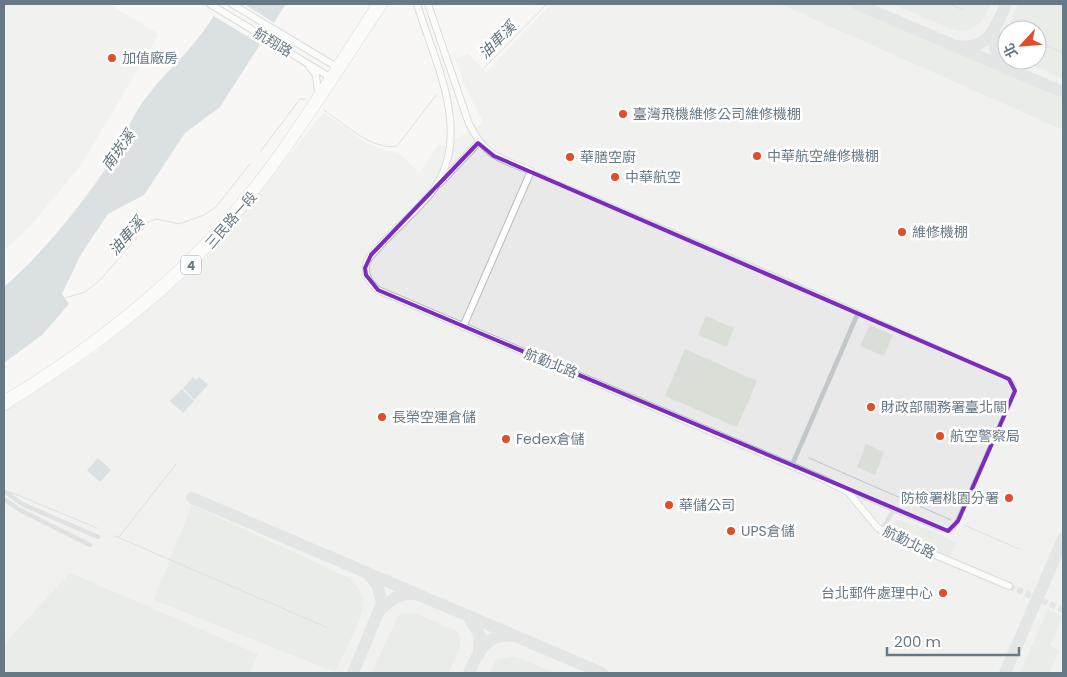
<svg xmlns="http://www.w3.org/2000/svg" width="1067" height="677" viewBox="0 0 1067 677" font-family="Poppins,'Noto Sans TC',sans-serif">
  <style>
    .built { fill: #e8e9e8; fill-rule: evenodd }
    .green { fill: #d9dfd6 }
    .water { fill: #b9c6c9 }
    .pier { fill: #f8f7f5 }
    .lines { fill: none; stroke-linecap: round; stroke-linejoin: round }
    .stream { stroke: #b9c6c9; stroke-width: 1 }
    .taxiway { stroke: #cdd0d2; stroke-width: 12 }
    .secondary-tunnel { stroke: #ccd1d3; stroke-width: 6; stroke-dasharray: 6 3; stroke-linecap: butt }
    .secondary-casing { stroke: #b5bbbf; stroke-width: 8 }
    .primary-casing { stroke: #b6bbbe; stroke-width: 8 }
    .street { stroke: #c3c7ca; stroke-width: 4.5 }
    .secondary { stroke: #fff; stroke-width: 6 }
    .primary { stroke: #fff; stroke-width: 7 }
    .marked { fill: none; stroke: #7b2cbf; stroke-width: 4; stroke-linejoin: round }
    .poi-dot { fill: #e14d2b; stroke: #fff; stroke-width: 2 }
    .labels { text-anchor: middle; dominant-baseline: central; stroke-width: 5; stroke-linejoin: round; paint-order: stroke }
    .shield { fill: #fff; stroke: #95a1aa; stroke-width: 1 }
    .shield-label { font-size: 12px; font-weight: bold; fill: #677985 }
    .street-label { font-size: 14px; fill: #677985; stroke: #fff }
    .poi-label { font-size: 14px; fill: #677985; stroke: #fff; text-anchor: start }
    .water-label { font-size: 15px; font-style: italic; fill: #5e747a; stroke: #fff }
  </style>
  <rect width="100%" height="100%" fill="#f8f7f5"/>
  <g class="built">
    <path d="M4,4H109L159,34L81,165L32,224L4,251Z"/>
    <path d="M551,4H1063V673H4V411L96,352L168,293L216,246L324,112L365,142L384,150L399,153L419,173L439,144L445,146L483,122L465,87L455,58L468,54L486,72ZM1007,30H1037V60H1007Z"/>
  </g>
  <g class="green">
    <path d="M780,4H855L1063,99V130Z"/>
    <path d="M893,4H991C984,20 975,33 956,31Z"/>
    <path d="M1018,4H1063V79L1020,60H1037V30H1007Z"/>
    <path d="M706,316L734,328L727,347L698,335Z"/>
    <path d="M870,325L893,335L884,356L860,346Z"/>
    <path d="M685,349L757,381L737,427L665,396Z"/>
    <path d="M866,444L884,452L875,475L857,467Z"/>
    <path d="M192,505L349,578C357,586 364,594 363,605C362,620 342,656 335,672L154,600Z"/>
    <path d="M896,519L933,531L956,543L949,558C937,551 916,534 904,531L900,533L890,525Z"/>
    <path d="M70,573L258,654L250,673H4V644Z"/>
    <path d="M1048,609L1063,616L1050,645L1059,651L1049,673H1020Z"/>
    <path d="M414,613L457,631C466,643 454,661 448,673H372L397,618L402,614Z"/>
    <path d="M515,656L554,673H489L496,660Z"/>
  </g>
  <g class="water">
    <path d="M220,4H286L220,107L185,133L144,195L108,214L81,254L62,294L69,304L42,335L4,363V287C44,252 80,207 110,162C123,142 130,118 145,99C171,64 199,46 220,4Z"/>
    <path d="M193,377L196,380L199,377L208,385L194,400L183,388Z"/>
    <path d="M182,389L194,401L183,413L170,401Z"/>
    <path d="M98,458L111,470L100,482L87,470Z"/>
  </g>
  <path class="pier" d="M217,4H244L276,24L262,45L212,15Z"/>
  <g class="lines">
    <g class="stream">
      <path d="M948,4L964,10"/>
      <path d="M1037,41L1063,53"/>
      <path d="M483,69L547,4"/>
      <path d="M324,110C344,123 372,151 397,146L437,94"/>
      <path d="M260,152L300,99H306"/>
      <path d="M65,298L85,292L99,281L130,246L148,222L157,219L179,224L204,215L216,207L250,164"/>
      <path d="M809,458L951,520"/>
      <path d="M10,492L97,528"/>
      <path d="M964,525L1019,549"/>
      <path d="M115,536L328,628"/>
      <path d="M119,537L176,464"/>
    </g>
    <g class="taxiway">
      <path d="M857,4L1063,92"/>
      <path d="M994,30L995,49L1006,66"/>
      <path d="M959,46C988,51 997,25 1006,4"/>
      <path d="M192,498L602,673"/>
      <path d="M379,611C389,601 400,592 416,594"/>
      <path d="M469,617L480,636L479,651"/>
      <path d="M353,673L382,603L377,584L368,574"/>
      <path d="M469,673C478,653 486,633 512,636"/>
      <path d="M1005,673L1063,539"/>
    </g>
    <path class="secondary-tunnel" d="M1009,586L1063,610"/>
    <g class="secondary-casing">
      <g id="secondary">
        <path d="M210,4L333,79"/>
        <path d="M232,4L340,69"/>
        <path d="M417,4C434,61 473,132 434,189C415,215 386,235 367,261C363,273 368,282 378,290L825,480L848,492L877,527L888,535L1009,586"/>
        <path d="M428,4L469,124C486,157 499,158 531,171L463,327"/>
        <path d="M309,66L316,75L318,92"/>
        <path d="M440,183L478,143"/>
      </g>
    </g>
    <g class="primary-casing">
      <g id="primary">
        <path d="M4,399C82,352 154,297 216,230C279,162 326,80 376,4"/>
        <path d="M4,407C77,361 147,312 207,249C276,175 328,88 384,4"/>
      </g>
    </g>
    <g class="street">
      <path d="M531,171L780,277L1009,379L1014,384L1015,391L954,528L948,531L942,530L850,492"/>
      <path d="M792,465L858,313"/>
      <path d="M4,491L22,504L98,537"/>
      <path d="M4,499L20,510L90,545"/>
      <path d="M882,530L893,511"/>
    </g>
    <use href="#secondary" class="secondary"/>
    <use href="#primary" class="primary"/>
  </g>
  <path d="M0 0H1067V677H0ZM478,143L494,156L1009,379L1015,391L958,521L948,531L378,290L366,275L365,268L371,255Z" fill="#f8f7f5" fill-opacity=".55" fill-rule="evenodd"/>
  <path class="marked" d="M478,143L494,156L1009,379L1015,391L958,521L948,531L378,290L366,275L365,268L371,255Z"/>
  <g class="poi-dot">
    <circle cx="112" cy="58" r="5"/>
    <circle cx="623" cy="114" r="5"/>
    <circle cx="757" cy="156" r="5"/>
    <circle cx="570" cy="157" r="5"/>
    <circle cx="615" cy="177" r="5"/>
    <circle cx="902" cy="232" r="5"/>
    <circle cx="871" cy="407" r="5"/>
    <circle cx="382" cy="417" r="5"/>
    <circle cx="940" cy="436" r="5"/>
    <circle cx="506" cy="439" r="5"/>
    <circle cx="1009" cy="498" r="5"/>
    <circle cx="669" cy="505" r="5"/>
    <circle cx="731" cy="531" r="5"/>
    <circle cx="943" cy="593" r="5"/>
  </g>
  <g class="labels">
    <rect class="shield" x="181" y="255.5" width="20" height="19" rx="4"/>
    <g class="shield-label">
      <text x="191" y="265">4</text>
    </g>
    <g class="street-label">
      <text transform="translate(273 42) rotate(31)">航翔路</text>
      <text transform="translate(231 220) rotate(-49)">三民路一段</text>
      <text transform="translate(551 363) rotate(22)">航勤北路</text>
      <text transform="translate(909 542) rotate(26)">航勤北路</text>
    </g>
    <g class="poi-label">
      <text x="122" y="58">加值廠房</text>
      <text x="633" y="114">臺灣飛機維修公司維修機棚</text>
      <text x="767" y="156">中華航空維修機棚</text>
      <text x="580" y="157">華膳空廚</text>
      <text x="625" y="177">中華航空</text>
      <text x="912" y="232">維修機棚</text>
      <text x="881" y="407">財政部關務署臺北關</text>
      <text x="392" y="417">長榮空運倉儲</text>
      <text x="950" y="436">航空警察局</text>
      <text x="516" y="439">Fedex倉儲</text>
      <text x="999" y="498" text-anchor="end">防檢署桃園分署</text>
      <text x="679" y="505">華儲公司</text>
      <text x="741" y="531">UPS倉儲</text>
      <text x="933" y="593" text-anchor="end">台北郵件處理中心</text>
    </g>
    <g class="water-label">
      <text transform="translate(497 40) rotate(-45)">油車溪</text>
      <text transform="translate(118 150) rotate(-55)">南崁溪</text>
      <text transform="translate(126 236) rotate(-49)">油車溪</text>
    </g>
  </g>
  <rect width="1067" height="677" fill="none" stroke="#677985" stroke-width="10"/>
  <g transform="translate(1022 45) rotate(244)"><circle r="24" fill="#ffffff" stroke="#c2c9ce"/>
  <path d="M0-4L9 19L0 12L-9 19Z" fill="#e14d2b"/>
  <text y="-8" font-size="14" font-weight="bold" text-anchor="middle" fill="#677985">北</text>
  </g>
  <path d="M887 647v8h132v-8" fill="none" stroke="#677985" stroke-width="2.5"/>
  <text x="894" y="647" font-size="15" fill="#677985" stroke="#ffffff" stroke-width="4" paint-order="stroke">200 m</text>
</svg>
